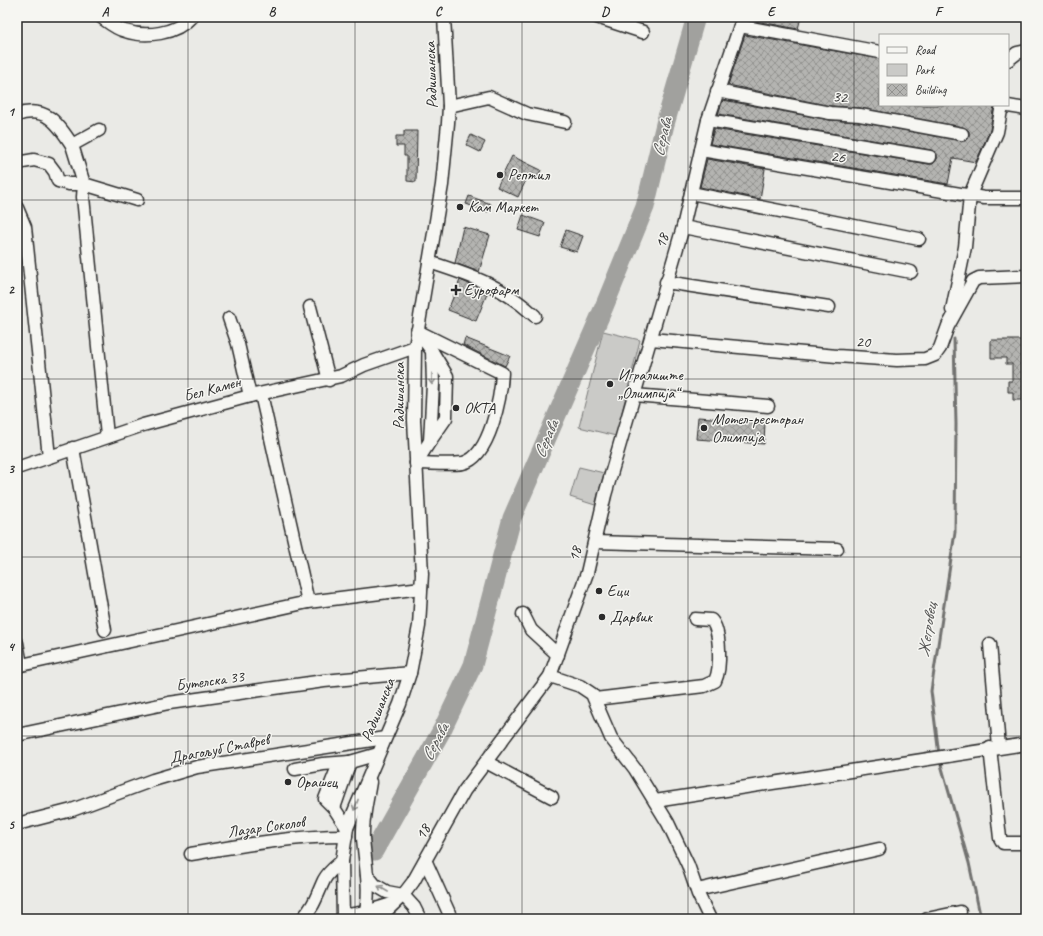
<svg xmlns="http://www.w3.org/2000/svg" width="1043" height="936" viewBox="0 0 1043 936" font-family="Caveat,sans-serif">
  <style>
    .green { fill: #cacac7; stroke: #7a7a79 }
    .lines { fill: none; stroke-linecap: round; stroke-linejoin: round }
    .stream { stroke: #727270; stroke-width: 3 }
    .river { stroke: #a1a19e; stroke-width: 19 }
    .building { fill: url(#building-cross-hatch); stroke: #2b2b2b }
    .minor-casing { stroke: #2b2b2b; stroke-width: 15 }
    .minor { stroke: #f6f6f2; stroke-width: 12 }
    .oneway { stroke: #90908e }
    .grid { fill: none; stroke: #2b2b2b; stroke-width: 1; stroke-opacity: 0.55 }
    .poi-dot { fill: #2b2b2b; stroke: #f6f6f2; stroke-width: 1.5 }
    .labels { text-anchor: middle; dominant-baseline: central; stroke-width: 3; stroke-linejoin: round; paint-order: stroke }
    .street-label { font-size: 16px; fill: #2b2b2b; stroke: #f6f6f2 }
    .poi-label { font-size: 16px; fill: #2b2b2b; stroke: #f6f6f2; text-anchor: start }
    .water-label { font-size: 17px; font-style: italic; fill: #545453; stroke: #f6f6f2 }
    .neatline { fill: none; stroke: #2b2b2b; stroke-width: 1.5 }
    .grid-label { font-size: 13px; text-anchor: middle; font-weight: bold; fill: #2b2b2b }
  </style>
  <defs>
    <pattern id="building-cross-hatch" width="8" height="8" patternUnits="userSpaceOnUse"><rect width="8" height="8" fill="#b4b4b1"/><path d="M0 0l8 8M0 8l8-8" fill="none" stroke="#939390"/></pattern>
  </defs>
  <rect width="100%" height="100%" fill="#eaeae6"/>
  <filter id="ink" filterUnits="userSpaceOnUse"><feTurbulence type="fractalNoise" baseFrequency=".025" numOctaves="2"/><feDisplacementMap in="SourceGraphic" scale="8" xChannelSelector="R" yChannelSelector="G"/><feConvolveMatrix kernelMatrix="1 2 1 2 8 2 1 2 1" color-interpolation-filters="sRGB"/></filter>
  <g filter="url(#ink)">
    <g class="green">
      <path d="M603,331L640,340L616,436L579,427Z"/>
      <path d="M579,467L604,473L595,505L570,497Z"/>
    </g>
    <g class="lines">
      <g class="stream">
        <path d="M939,755L931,691L955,532L956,424L954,339"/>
        <path d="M940,761L969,863L981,919"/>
      </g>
      <path class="river" d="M374,851L442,730L473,665L512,518L604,307L645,207L665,124L696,17"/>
    </g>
    <g class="building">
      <path d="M750,17H801L798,29L750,20Z"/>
      <path d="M745,35L880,59V105H994L990,130L976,162L953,158L948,184L710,144L714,129L929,164H933L937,159V154L931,150L718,114L723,100L829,120L859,122L961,141H965L969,136V131L963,127L861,108L831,106L728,85Z"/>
      <path d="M404,131H417L416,182L407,181V156H404V146H396V136H404Z"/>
      <path d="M471,135L485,142L480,152L466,145Z"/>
      <path d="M512,156L541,170L537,179L529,174L518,197L497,187Z"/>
      <path d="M707,159L765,169L760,199L700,187Z"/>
      <path d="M469,196L491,204L488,212L466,204Z"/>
      <path d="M523,215L545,223L540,237L518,230Z"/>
      <path d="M463,227L490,235L479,272L455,263Z"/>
      <path d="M566,230L583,236L577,252L560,247Z"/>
      <path d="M460,280L474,286L473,289L487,294L476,321L448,310Z"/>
      <path d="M465,338L510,356L505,366L463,345Z"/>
      <path d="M991,340H1026V400H1013V392H1008V381H1012V364H1006V358H991Z"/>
      <path d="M698,417L765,422L764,444L696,439Z"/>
    </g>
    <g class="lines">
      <g class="minor-casing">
        <g id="minor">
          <path d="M101,17C108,22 116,29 125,31C146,38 176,34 191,17"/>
          <path d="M597,17L643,32"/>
          <path d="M740,26L880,52"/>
          <path d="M1008,60L1017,53L1026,51"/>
          <path d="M717,91L830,113L860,115L962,134"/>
          <path d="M1002,105L1026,109"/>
          <path d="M449,106L489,97L527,114L565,122"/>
          <path d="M17,115C45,105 58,123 72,145"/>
          <path d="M708,120L930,157"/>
          <path d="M99,130L72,145L84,184L137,200"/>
          <path d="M701,150L984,198H1026"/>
          <path d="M17,163L34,160L49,164L55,172L58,181L69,184H84L83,197L107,436"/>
          <path d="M691,193L919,239"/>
          <path d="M17,208L25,227L49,457"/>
          <path d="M683,227L911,272"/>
          <path d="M429,262C472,276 501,285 535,316"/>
          <path d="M666,282L829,307"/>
          <path d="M310,307L329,380"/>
          <path d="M952,310L965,247L970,195L997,132L1002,105"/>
          <path d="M229,318L238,344L250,396"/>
          <path d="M651,339L837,356L897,360L925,359L935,355L940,348L948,326L973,281L979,278L1026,276"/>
          <path d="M261,394L308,602"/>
          <path d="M634,395L768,406"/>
          <path d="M430,441L446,418L447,376L433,353"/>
          <path d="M73,448L105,630"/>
          <path d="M416,463C431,463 448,465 463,463C490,457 501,396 502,373L417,331"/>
          <path d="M416,463L430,441L433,384L432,351L420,335"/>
          <path d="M17,468L143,425L250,396L341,376L364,365L415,347"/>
          <path d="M595,542L837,549"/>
          <path d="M523,614L531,630L558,655"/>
          <path d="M17,643L21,665"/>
          <path d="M990,644L999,747"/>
          <path d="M17,666L308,602L421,588"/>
          <path d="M550,676L580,686L592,694L611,738L635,769L668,823L688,865L698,894L710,919"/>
          <path d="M595,699L704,686L715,681C721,669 721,630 711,620L695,619"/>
          <path d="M17,735L169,703L324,681L410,673"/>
          <path d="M990,748L1000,838L1003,843H1026"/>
          <path d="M486,762L552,797"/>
          <path d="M295,769L323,764L350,762L378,754"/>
          <path d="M655,801L1026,744"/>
          <path d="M334,808L325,799L337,769L349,762"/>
          <path d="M17,824L72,810L153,780L197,767L385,738"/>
          <path d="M347,828L334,808L350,762"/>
          <path d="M191,854C243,845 294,836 346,836"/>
          <path d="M426,862L449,913"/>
          <path d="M367,875L375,885L387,892L403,895L414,907L420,919"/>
          <path d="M697,890L879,849"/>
          <path d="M302,919C314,907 317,895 324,880C328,872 335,867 342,861"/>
          <path d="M341,919L343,916L366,912L392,904"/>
          <path d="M343,919L342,861L347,828L400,704L410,673L419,626L422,574L414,420L415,347L442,185L448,123L449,106L444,17"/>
          <path d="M364,919C372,892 365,865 363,838C362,820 367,801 370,782"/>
          <path d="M378,919L403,895L413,882L464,791L550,676L587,573L605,495L683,227L708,120L743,17"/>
          <path d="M927,919L960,912"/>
        </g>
      </g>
      <use href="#minor" class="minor"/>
    </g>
    <defs><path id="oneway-shaft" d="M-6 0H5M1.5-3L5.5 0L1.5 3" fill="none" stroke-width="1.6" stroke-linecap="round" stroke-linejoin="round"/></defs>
    <g class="oneway">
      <use href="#oneway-shaft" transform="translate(432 379) rotate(90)"/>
      <use href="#oneway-shaft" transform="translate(356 805) rotate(111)"/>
      <use href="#oneway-shaft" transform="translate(383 889) rotate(-150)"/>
    </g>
  </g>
  <path class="grid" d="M188,17V919M355,17V919M522,17V919M688,17V919M854,17V919M17,200H1026M17,379H1026M17,557H1026M17,736H1026"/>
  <g class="poi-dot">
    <circle cx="500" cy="175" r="4"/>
    <circle cx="460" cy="207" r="4"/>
    <path d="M454 284h4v4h4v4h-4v4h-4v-4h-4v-4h4z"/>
    <circle cx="610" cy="384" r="4"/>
    <circle cx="456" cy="408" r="4"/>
    <circle cx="704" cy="428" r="4"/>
    <circle cx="599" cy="591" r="4"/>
    <circle cx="602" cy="617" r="4"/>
    <circle cx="288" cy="782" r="4"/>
  </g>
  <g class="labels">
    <g class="street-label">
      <text transform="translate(431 75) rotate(-92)">Радишанска</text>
      <text transform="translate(840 97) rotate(6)">32</text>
      <text transform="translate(838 157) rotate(9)">26</text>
      <text transform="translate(662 241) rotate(-73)">18</text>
      <text transform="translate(863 342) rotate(4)">20</text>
      <text transform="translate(212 389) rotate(-15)">Бел Камен</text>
      <text transform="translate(399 396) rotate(-90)">Радишанска</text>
      <text transform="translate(575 554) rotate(-75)">18</text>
      <text transform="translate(210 681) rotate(-8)">Бутелска 33</text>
      <text transform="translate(378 710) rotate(-68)">Радишанска</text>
      <text transform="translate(219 749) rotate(-11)">Драгољуб Ставрев</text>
      <text transform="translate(266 827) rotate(-8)">Лазар Соколов</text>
      <text transform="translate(423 832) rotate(-62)">18</text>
    </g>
    <g class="poi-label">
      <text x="508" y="175">Рептил</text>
      <text x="468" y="207">Кам Маркет</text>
      <text x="464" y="290">Еурофарм</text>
      <text x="618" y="375">Игралиште<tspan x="618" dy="18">„Олимпија“</tspan></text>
      <text x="464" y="408">ОКТА</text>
      <text x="712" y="419">Мотел-ресторан<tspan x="712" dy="18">Олимпија</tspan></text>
      <text x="607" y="591">Еци</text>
      <text x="610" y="617">Дарвик</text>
      <text x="296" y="782">Орашец</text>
    </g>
    <g class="water-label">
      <text transform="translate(662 137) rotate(-76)">Серава</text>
      <text transform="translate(546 439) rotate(-67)">Серава</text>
      <text transform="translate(927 630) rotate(-82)">Жегровец</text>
      <text transform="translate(435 742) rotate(-62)">Серава</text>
    </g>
  </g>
  <rect width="1043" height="936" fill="none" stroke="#f6f6f2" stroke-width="44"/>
  <rect x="879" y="34" width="130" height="72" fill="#f6f6f2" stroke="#a5a5a2"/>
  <rect x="887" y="47" width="20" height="6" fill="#f6f6f2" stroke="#a5a5a2"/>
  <text x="915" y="54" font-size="12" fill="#2b2b2b">Road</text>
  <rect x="887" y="64" width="20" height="12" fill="#cacac7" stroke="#a5a5a2"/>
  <text x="915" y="74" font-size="12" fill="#2b2b2b">Park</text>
  <rect x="887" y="84" width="20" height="12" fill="url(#building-cross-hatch)" stroke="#a5a5a2"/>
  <text x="915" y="94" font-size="12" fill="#2b2b2b">Building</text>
  <rect x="22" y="22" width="999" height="892" class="neatline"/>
  <g class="grid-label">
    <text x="105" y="16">A</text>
    <text x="272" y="16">B</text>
    <text x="438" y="16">C</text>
    <text x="605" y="16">D</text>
    <text x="771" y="16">E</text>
    <text x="938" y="16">F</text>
    <text x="11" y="116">1</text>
    <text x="11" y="294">2</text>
    <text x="11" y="473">3</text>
    <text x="11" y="651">4</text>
    <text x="11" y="829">5</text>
  </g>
</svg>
